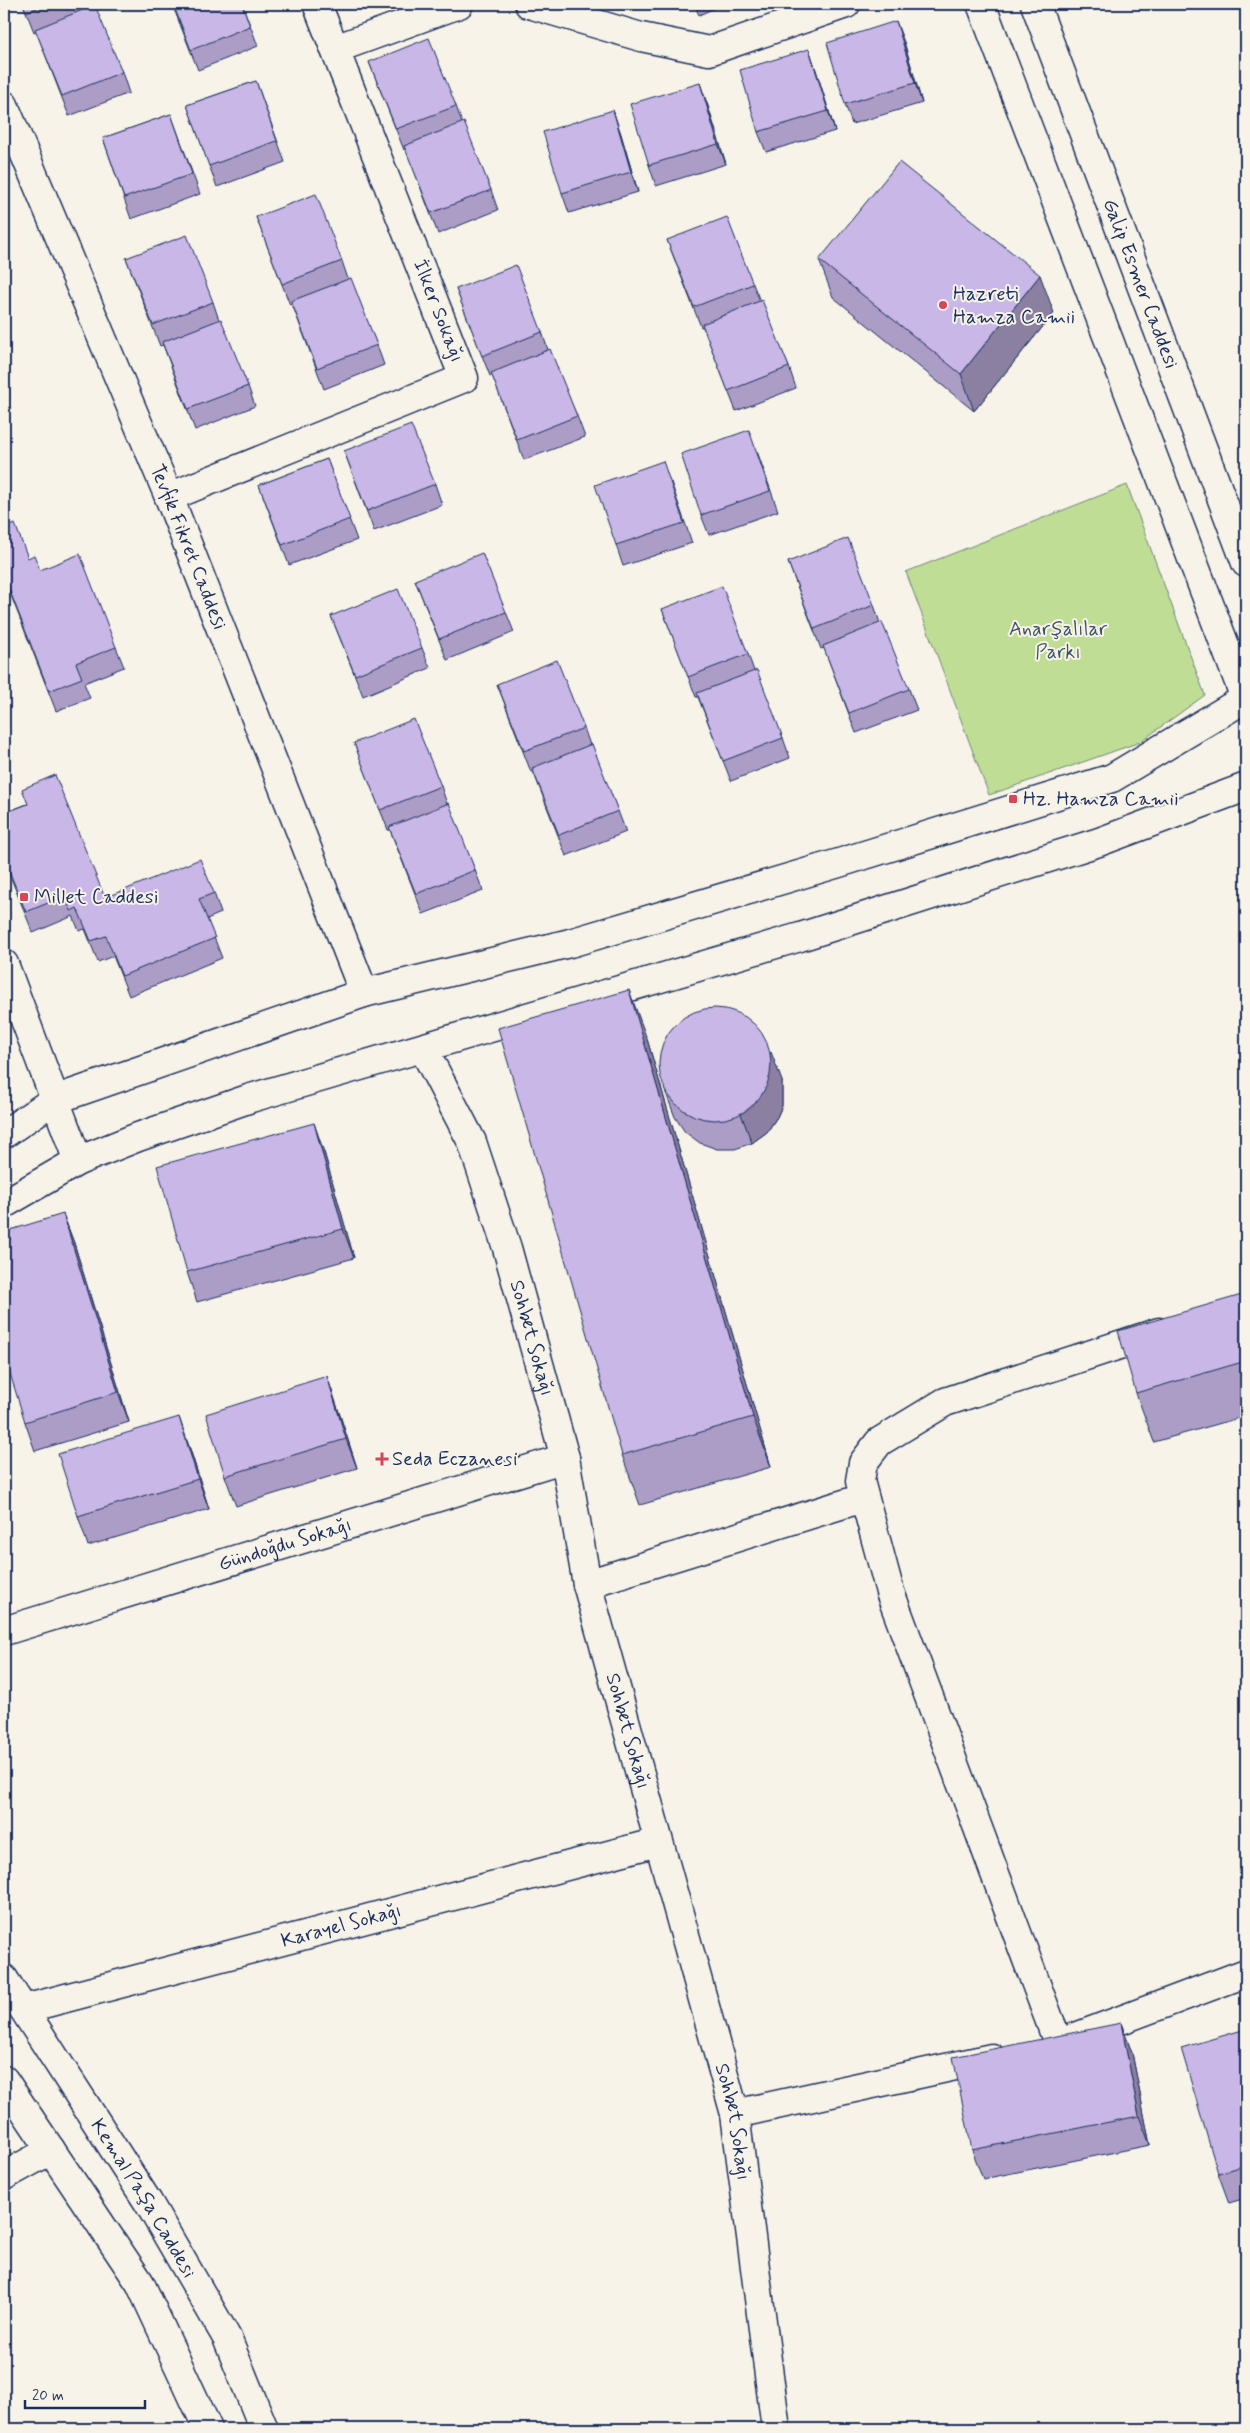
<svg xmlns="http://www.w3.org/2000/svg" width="1250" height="2433" viewBox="0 0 1250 2433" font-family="Mynerve,sans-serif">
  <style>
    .green { fill: #c0dd95; stroke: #6e867a }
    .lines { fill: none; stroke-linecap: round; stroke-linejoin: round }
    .minor-casing { stroke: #1b2f5e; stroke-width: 31 }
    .minor { stroke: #f7f3e8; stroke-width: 28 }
    .wall { fill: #ac9dc7; stroke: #1b2f5e }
    .shaded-wall { fill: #8c80a2; stroke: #1b2f5e }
    .building { fill: #c8b7e7; stroke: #1b2f5e }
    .poi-dot { fill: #d1495b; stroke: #f7f3e8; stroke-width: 2 }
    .labels { text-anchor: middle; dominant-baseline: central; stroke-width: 4; stroke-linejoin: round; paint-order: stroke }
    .street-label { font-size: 20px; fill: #1b2f5e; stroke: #f7f3e8 }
    .poi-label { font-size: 20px; fill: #1b2f5e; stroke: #f7f3e8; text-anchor: start }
    .park-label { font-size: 20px; fill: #3c5269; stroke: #f7f3e8 }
  </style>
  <rect width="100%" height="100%" fill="#f7f3e8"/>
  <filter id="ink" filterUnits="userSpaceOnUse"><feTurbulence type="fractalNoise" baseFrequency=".02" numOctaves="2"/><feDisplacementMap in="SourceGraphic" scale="10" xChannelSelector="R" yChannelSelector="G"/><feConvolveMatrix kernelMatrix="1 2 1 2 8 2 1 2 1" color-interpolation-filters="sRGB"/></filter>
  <g filter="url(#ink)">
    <path class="green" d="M1127,485L1205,695L1140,742L989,795L906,572Z"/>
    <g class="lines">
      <g class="minor-casing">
        <g id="minor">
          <path d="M529,4L641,37L709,51L846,4"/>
          <path d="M981,4L1245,698"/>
          <path id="s1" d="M1035,4L1246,563"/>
          <path d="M335,49L459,4"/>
          <path id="s2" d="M4,105L169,497L364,993"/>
          <path d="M169,497L464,378L317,4"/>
          <path d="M4,964L78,1161"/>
          <path id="s3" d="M423,1048L472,1142L507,1248L565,1458L587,1584L735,2114L776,2429"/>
          <path d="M4,1134L54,1100L364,993L570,943L839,863L1112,778L1246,698"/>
          <path d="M4,1204L78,1161L138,1137L251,1098L800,937L1099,842L1246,787"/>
          <path d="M587,1584L863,1498"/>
          <path id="s4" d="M4,1631L565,1458"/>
          <path id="s5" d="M4,1979L148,2202L227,2338L264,2429"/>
          <path id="s6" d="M24,2009L658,1842"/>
          <path d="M1065,2041L1246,1973"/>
          <path d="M1058,2043L890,1592L860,1481L863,1463L879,1442L945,1402L1159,1332"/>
          <path d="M4,2080L140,2283L208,2429"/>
          <path d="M735,2114L992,2058"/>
          <path d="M4,2176L51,2150"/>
        </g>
      </g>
      <use href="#minor" class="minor"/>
    </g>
    <g class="wall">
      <path d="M23,4H92L122,72L129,93L69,116L36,31L34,32Z"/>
      <path d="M172,4H242L258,46L198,70Z"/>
      <path d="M694,4H724L699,15Z"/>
      <path d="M904,42L922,103L852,124L845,104Z"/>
      <path d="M809,49L816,70L835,131L766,152L758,132Z"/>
      <path d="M369,62L456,106L462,123L491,190L498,210L438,234L406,149L404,150Z"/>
      <path d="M256,81L285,162L217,187L187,105Z"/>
      <path d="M707,103L726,164L656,186L649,165Z"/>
      <path d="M171,114L200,194L131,219L103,138Z"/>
      <path d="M620,131L638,192L569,213L562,193Z"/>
      <path d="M256,217L342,261L348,279L377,345L384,365L324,389L292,304L290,305Z"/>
      <path d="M667,240L753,284L760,301L789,367L796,388L736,411L703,327H701Z"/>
      <path d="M126,258L213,302L219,320L248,386L255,406L195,430L163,345L160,346Z"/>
      <path d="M819,260L1054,313L974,411L833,297Z"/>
      <path d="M456,289L542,332L548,350L577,416L585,437L524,460L492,375L490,376Z"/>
      <path d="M4,304L6,311L4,312Z"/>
      <path d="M344,451L435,484L442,505L374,531Z"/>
      <path d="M757,451L778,511L709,535L701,515Z"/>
      <path d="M327,459L357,540L289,565L259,485Z"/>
      <path d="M671,482L692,543L623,566L616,545Z"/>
      <path d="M4,528L28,558L40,570L116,647L124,667L84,683L90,698L56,711L8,588L4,589Z"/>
      <path d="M788,562L874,605L880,623L909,689L917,710L856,733L824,648L821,649Z"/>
      <path d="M415,580L506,612L514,632L447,660Z"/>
      <path d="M662,609L748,654L754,671L783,738L790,758L731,781L698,697H696Z"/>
      <path d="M331,616L422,648L430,668L363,696Z"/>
      <path d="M497,684L584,728L590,745L618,811L626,832L566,856L533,771L531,772Z"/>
      <path d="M354,743L441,786L447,804L475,870L483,891L423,914L390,830H388Z"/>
      <path d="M27,804L105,898L214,893L221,913L207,919L222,958L129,996L113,956L98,962L85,929L79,931L73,916L33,933L4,861V813Z"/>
      <path d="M647,1039L771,1467L640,1505L622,1455Z"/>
      <path d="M782,1081V1106L777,1117L767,1132L752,1143L735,1149H717L700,1143L685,1132L675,1117L664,1088Z"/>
      <path d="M324,1152L354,1258L197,1302L187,1272Z"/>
      <path d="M63,1214L74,1243L129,1422L35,1451L25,1422Z"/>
      <path d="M1246,1297V1416L1154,1442L1136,1393Z"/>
      <path d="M327,1376L337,1406L357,1468L236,1506L225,1476Z"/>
      <path d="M189,1446L209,1509L88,1546L78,1516Z"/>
      <path d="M4,1447L7,1458L4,1459Z"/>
      <path d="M1121,2023L1132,2053L1150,2145L983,2179L972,2150Z"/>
      <path d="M1246,2029V2198L1229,2203L1218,2173Z"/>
    </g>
    <g class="shaded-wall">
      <path d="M896,21L904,42L922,103L915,83Z"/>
      <path d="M809,49L816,70L835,131L828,111Z"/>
      <path d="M700,83L707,103L726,164L718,144Z"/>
      <path d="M613,110L620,131L638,192L631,172Z"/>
      <path d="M1040,275L1054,313L974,411L961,374Z"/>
      <path d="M629,990L647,1039L771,1467L753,1417Z"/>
      <path d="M771,1052L782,1081V1106L777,1117L767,1132L752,1143L741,1114Z"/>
      <path d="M314,1123L324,1152L354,1258L343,1229Z"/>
      <path d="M63,1214L74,1243L129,1422L118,1392Z"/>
      <path d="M327,1376L337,1406L357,1468L346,1439Z"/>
      <path d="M179,1417L189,1446L209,1509L198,1479Z"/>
      <path d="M1121,2023L1132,2053L1150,2145L1139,2116Z"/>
    </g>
    <g class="building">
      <path d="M23,4H47L26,12Z"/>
      <path d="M173,4H242L250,26L191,50Z"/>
      <path d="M95,5L122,72L62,96L35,29Z"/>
      <path d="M896,21L915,83L845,104L827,43Z"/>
      <path d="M429,38L456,106L396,129L369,62Z"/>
      <path d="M809,49L828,111L758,132L740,70Z"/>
      <path d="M256,81L277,141L209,166L187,105Z"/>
      <path d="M700,83L718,144L649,165L630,104Z"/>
      <path d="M613,110L631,172L562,193L543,132Z"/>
      <path d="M171,114L192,174L124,198L103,138Z"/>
      <path d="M464,122L491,190L431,213L404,146Z"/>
      <path d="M899,162L1040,275L961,374L819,260Z"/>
      <path d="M316,194L342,261L282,284L256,217Z"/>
      <path d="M727,217L753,284L694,307L667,240Z"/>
      <path d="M187,235L213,302L153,325L126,258Z"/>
      <path d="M516,265L542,332L482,356L456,289Z"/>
      <path d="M351,278L377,345L317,368L291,301Z"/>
      <path d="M762,300L789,367L728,391L702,324Z"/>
      <path d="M221,319L248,386L188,409L162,342Z"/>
      <path d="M550,349L577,416L517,440L491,373Z"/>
      <path d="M411,425L435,484L367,511L344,451Z"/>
      <path d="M749,430L770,491L701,515L681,454Z"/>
      <path d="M327,459L350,519L282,545L259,485Z"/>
      <path d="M663,461L684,523L616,545L595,485Z"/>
      <path d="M15,524L28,558L34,555L40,570L80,554L116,647L76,663L82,678L49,691L4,576V528Z"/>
      <path d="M848,538L874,605L814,629L788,562Z"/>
      <path d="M482,553L506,612L439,639L415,580Z"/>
      <path d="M722,586L748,654L688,677L662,609Z"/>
      <path d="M398,589L422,648L355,675L331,616Z"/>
      <path d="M882,622L909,689L849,713L823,646Z"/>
      <path d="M557,660L584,728L524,751L497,684Z"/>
      <path d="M757,670L783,738L723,761L697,693Z"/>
      <path d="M414,719L441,786L380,810L354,743Z"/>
      <path d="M592,744L618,811L559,835L532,768Z"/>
      <path d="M55,775L105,898L200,859L214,893L199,899L215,938L122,976L106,936L91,941L77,908L71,911L65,896L26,912L4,859V813L28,804L22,789Z"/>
      <path d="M449,803L475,870L416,894L389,827Z"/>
      <path d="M629,990L753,1417L622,1455L498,1028Z"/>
      <circle cx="715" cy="1064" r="56"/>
      <path d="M314,1123L343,1229L187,1272L157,1166Z"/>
      <path d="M63,1214L118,1392L25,1422L4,1354V1232Z"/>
      <path d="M1245,1294L1246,1298V1361L1136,1393L1118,1331Z"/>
      <path d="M327,1376L346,1439L225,1476L206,1414Z"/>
      <path d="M179,1417L198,1479L78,1516L58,1454Z"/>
      <path d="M1121,2023L1139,2116L972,2150L953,2057Z"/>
      <path d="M1246,2029V2165L1218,2173L1181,2048Z"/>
    </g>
  </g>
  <g class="poi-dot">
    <circle cx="943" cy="305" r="5"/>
    <rect x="1008" y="794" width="10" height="10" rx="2.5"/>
    <rect x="19" y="892" width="10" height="10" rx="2.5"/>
    <path d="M379.5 1451.5h5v5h5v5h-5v5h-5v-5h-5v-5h5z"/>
  </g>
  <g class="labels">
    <g class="street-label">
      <text stroke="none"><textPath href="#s1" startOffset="299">Galip Esmer Caddesi</textPath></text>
      <text transform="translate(438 311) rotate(69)">İlker Sokağı</text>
      <text stroke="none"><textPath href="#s2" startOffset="479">Tevfik Fikret Caddesi</textPath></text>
      <text stroke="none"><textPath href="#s3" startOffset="311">Sohbet Sokağı</textPath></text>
      <text stroke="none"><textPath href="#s4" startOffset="294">Gündoğdu Sokağı</textPath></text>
      <text stroke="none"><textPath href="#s3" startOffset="716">Sohbet Sokağı</textPath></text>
      <text stroke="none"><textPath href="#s6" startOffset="328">Karayel Sokağı</textPath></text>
      <text stroke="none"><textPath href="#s3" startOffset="1121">Sohbet Sokağı</textPath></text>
      <text stroke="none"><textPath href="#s5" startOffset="260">Kemal Paşa Caddesi</textPath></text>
    </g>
    <g class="poi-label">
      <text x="953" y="294">Hazreti<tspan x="953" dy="23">Hamza Camii</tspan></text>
      <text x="1023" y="799">Hz. Hamza Camii</text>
      <text x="34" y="897">Millet Caddesi</text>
      <text x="392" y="1459">Seda Eczanesi</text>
    </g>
    <g class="park-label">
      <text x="1058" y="629">Anarşalılar<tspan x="1058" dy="23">Parkı</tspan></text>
    </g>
  </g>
  <rect width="1250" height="2433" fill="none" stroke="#f7f3e8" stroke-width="20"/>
  <rect x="10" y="10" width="1230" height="2413" fill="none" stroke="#1b2f5e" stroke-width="2" filter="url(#ink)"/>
  <path d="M25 2400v8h120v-8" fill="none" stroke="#1b2f5e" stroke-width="2.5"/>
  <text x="32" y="2400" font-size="15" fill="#1b2f5e" stroke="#f7f3e8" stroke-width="4" paint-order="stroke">20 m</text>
</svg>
